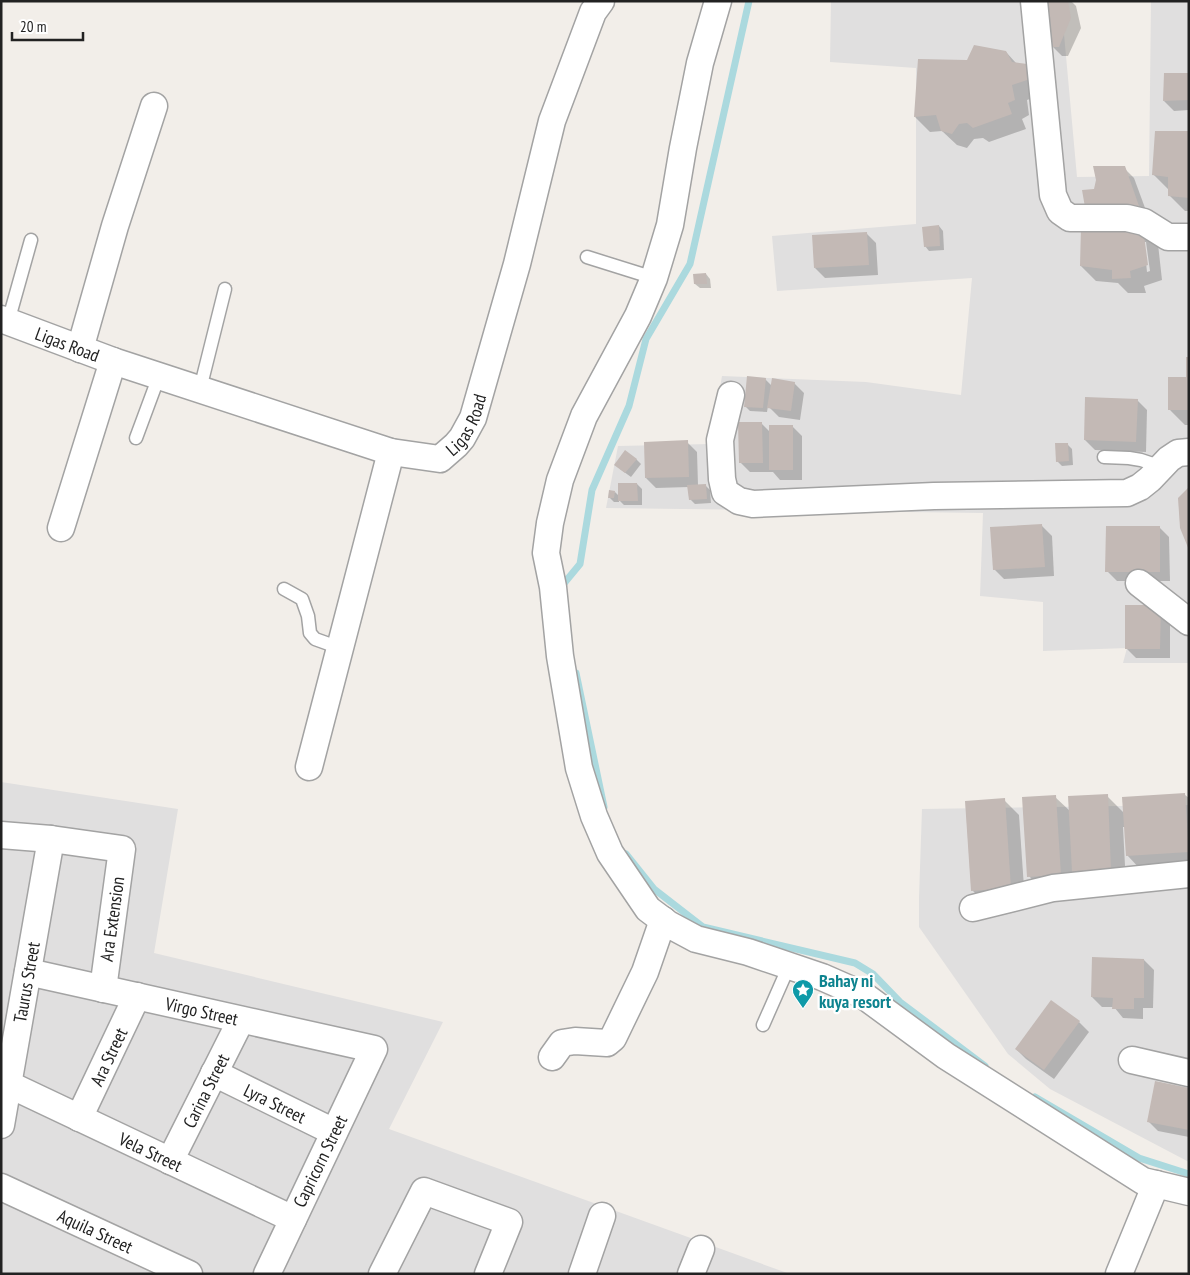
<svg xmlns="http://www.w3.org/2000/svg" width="1190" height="1275" viewBox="0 0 1190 1275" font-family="'PT Sans Narrow',sans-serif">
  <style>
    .residential { fill: #e0dfdf }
    .shadow { fill: #0003; fill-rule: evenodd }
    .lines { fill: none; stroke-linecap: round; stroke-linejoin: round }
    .stream { stroke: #abd9de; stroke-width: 7 }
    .building { fill: #c3b9b5 }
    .lane-casing { stroke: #a3a3a3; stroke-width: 15 }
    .street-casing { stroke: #a3a3a3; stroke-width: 29 }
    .lane { stroke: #fff; stroke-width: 12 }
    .street { stroke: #fff; stroke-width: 26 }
    .labels { text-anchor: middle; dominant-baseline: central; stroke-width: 4.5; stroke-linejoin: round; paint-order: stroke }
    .street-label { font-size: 18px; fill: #222; stroke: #fff }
    .culture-label { font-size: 18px; font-weight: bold; fill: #0d838f; stroke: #fff; text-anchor: start }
  </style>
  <rect width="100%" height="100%" fill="#f2eee9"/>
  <g class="residential">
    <path d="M831,1H1061L1077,177L1149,176L1151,1H1189V663H1123L1127,648L1043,651V602L980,596L983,513L606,508L618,446L710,444L722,376L866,382L961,395L972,278L777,291L772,236L916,224V68L830,62Z"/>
    <path d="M1,782L178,809L154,953L443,1022L389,1129L790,1274H1Z"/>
    <path d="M1189,805V1162L1050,1089L1008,1054L919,927V898L922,809Z"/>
  </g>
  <g class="shadow">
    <path d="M1044,1H1071L1076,6L1081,28L1068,56H1062L1052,46Z"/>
    <path d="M1006,52L1044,94L1027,100L1029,115L1022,119L1026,129L989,142L983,138L974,139L967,148L957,145L942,131L930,132L915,117L968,61Z"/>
    <path d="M1189,75V110L1174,111L1164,101Z"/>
    <path d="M1189,132V211H1185L1169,195L1168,189L1153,174Z"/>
    <path d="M1124,168L1134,178L1148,216L1095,190Z"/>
    <path d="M939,226L943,231L944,250L929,251L925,246Z"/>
    <path d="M1143,229L1158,244L1162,280L1144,286L1146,293H1128L1118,283L1096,281L1081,266ZM1144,242H1146L1150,271L1147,272Z"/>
    <path d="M866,233L876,243L878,275L825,278L815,268Z"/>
    <path d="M706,274L710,279L711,288H700L695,284Z"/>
    <path d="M1189,359V425H1185L1170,410L1187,378Z"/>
    <path d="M765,379L772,386L794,383L804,393L800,420L779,417L768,406L767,412L750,411L745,406Z"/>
    <path d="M1137,400L1147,410L1146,452L1095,450L1085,440Z"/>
    <path d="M761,423L770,432L792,426L802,436V480H780L773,472H750L740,462Z"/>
    <path d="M687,442L697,452L698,485H705L710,490L711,503L695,504L690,499L689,487L656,488L646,478Z"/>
    <path d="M1067,444L1072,449L1073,465L1062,466L1057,461Z"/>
    <path d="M636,459L641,464L631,477L620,469Z"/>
    <path d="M637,484L642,489V505H624L619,500V502H614L609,497L615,492L619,496Z"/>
    <path d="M1042,526L1052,536L1054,576L1004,579L994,569Z"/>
    <path d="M1159,527L1169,537L1170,581H1117L1107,571Z"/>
    <path d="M1126,606L1170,616V658H1136L1126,648Z"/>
    <path d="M1185,795L1189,798V868L1142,871L1127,855L1125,827H1123L1126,885L1044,892L1029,876L1055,797L1070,811L1107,796L1124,813Z"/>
    <path d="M1004,800L1019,815L1025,902L987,905L972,890Z"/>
    <path d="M1144,960L1154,970L1153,1008H1143V1019L1123,1018L1114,1007H1102L1092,997Z"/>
    <path d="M1079,1022L1089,1032L1054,1079L1026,1059L1016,1049Z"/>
    <path d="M1189,1089V1137L1158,1131L1148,1121Z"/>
  </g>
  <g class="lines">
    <g class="stream">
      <path d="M561,587L580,564L592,490L629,406L646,339L690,264L749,1"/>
      <path d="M576,673L604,807"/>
      <path d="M626,854L654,889L703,927L855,963L873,974L900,1002L985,1066"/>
      <path d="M1035,1097L1139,1158L1189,1174"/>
    </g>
  </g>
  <g class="building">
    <path d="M1043,1H1068L1071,18L1059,47H1051Z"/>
    <path d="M974,45L1006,51L1012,62L1027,64L1030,79L1012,85L1015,100L1008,103L1012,114L973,128L967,123L959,124L952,134L941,131L936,115L914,117L918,59L967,60Z"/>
    <path d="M1164,73H1189V100L1163,101Z"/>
    <path d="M1155,131H1189V198L1168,196V177L1152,175Z"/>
    <path d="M1093,166H1125L1139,206L1086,213L1082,190L1094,189L1096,180Z"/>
    <path d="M939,225L940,246L924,247L922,227Z"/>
    <path d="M1081,227L1143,228L1148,265L1130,271L1131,278L1112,279V270L1080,266Z"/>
    <path d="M867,232L869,265L814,268L812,235Z"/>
    <path d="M706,273L707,284H694L693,274Z"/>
    <path d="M1186,357H1189V410H1168V377H1186Z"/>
    <path d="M747,376L766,378L763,408L744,407Z"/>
    <path d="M772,378L795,382L791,411L767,408Z"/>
    <path d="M1085,397L1138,399L1136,442L1084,440Z"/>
    <path d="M738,422H762L763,463H739Z"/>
    <rect x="769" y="425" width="24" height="45"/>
    <path d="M688,440L689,477L645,478L644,442Z"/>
    <path d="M1055,443H1068L1069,461L1056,462Z"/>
    <path d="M625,450L637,459L625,473L614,465Z"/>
    <path d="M618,483H637L638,501H618Z"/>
    <path d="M706,484L707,499L689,500L687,485Z"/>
    <path d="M1189,487V550L1180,528L1178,498Z"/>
    <path d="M609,490L615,491L614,498H608Z"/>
    <path d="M1042,524L1045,567L993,570L990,527Z"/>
    <path d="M1106,526H1160V572H1105Z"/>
    <path d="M1125,605H1161L1160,649H1125Z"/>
    <path d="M1185,793L1189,852L1126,856L1122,797Z"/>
    <path d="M1108,794L1111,871L1072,872L1068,796Z"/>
    <path d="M1056,795L1061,875L1027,877L1022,797Z"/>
    <path d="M1005,798L1011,888L971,891L965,801Z"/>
    <path d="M1092,957L1144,959V998H1134V1009H1112L1113,998L1091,997Z"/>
    <path d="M1051,1000L1080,1021L1044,1070L1015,1049Z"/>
    <path d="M1155,1081L1189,1088V1130L1147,1122Z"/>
  </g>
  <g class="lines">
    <g class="lane-casing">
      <g id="lane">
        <path d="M587,257L654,278"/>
        <path d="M8,322L31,240"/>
        <path d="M200,389L225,289"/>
        <path d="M136,438L159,376"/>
        <path d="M1104,457L1129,458L1141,460L1162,467"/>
        <path d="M284,589L302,599L308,616L310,633L315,639L340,648"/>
        <path d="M763,1025L789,966"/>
      </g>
    </g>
    <g class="street-casing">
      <g id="street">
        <path d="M718,1L700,63L683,148L670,225L654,278L638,316L584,416L560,480L550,523L546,553L553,587L560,656L579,768L594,816L610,853L648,909L668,924L696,939L748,952L822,977L863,995L946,1056L1143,1181L1189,1192"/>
        <path d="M1034,1L1053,195L1060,211L1070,218H1127L1144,222L1168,237H1189"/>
        <path id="s1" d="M1,319L113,361L391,452L440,459L456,445L462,438L473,418L517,264L552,121L593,12L601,1"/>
        <path d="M80,349L115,226L154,106"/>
        <path d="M731,395L720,440L722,479L725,492L739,501L753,504L934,496L1127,493L1140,487L1150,479L1169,459L1178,453L1189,452"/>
        <path d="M61,528L113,361"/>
        <path d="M1139,583L1189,622"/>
        <path d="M309,767L391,452"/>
        <path d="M1,835L51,839L122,849L103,989"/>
        <path d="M973,908L1053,888L1189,874"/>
        <path id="s2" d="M28,972L374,1049L267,1274"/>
        <path d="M552,1057L562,1043L575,1041L607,1043L613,1038L645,972L663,920"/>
        <path d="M1132,1060L1189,1073"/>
        <path id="s3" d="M214,1073L334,1132"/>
        <path id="s4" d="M8,1084L293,1219"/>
        <path id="s5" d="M79,1118L137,996"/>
        <path id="s6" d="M1,1125L51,839"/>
        <path id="s7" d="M170,1161L241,1020"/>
        <path id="s8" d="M1,1187L189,1274"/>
        <path d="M382,1274L424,1191L509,1222L488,1274"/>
        <path d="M582,1274L602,1216"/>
        <path d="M691,1274L701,1249"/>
        <path d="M1119,1274L1156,1184"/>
      </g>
    </g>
    <use href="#lane" class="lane"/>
    <use href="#street" class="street"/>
  </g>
  <defs>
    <g id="sight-pin" transform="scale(1.125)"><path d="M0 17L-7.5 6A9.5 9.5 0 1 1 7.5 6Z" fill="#0f9aa8" stroke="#fff"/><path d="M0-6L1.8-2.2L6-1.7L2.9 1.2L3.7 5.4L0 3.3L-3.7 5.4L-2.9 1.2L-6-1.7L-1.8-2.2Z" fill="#fff"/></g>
  </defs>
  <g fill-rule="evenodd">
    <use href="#sight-pin" x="803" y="990"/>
  </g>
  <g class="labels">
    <g class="street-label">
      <text stroke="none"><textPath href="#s1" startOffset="71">Ligas Road</textPath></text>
      <text stroke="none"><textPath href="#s1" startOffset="506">Ligas Road</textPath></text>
      <text transform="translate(112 919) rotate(-82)">Ara Extension</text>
      <text stroke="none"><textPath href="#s6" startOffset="145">Taurus Street</textPath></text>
      <text stroke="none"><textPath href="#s2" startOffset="178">Virgo Street</textPath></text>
      <text stroke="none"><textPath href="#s5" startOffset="68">Ara Street</textPath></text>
      <text stroke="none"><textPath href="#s7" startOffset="79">Carina Street</textPath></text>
      <text stroke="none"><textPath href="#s3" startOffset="68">Lyra Street</textPath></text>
      <text stroke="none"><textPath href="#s4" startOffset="158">Vela Street</textPath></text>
      <text transform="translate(320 1161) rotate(-64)">Capricorn Street</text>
      <text stroke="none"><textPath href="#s8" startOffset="104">Aquila Street</textPath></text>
    </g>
    <g class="culture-label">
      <text x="819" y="980">Bahay ni<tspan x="819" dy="21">kuya resort</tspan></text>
    </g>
  </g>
  <rect width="1190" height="1275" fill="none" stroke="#222222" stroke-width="5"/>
  <path d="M12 32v8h71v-8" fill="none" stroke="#222222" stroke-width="2.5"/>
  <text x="20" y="32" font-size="15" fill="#222222" stroke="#ffffff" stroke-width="4" paint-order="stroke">20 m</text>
</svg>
